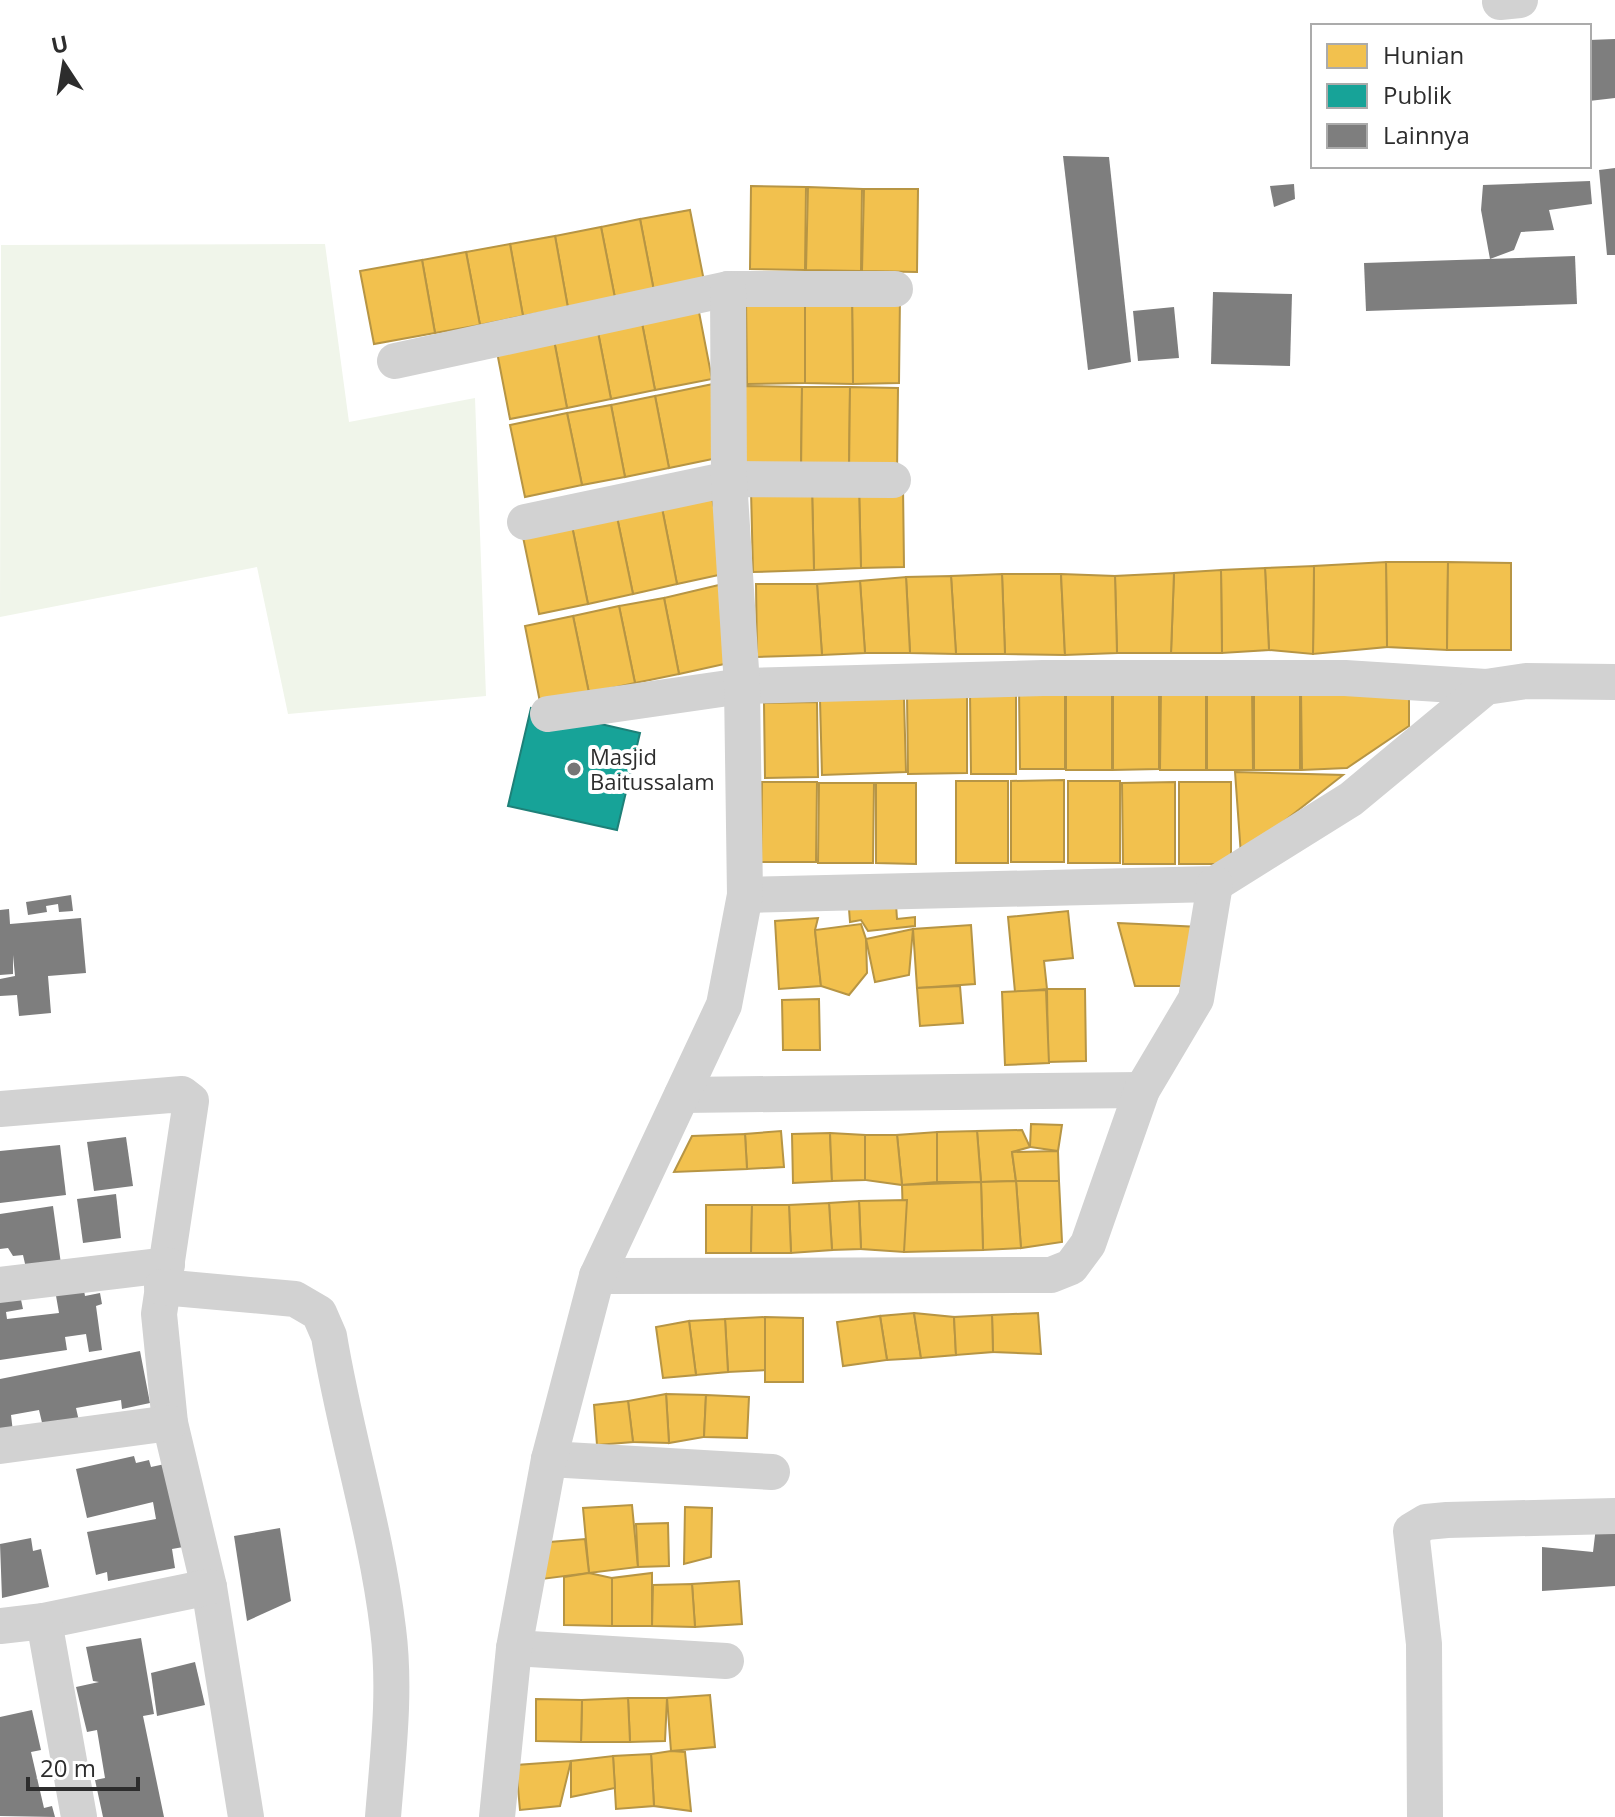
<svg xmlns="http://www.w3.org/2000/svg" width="1615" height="1817" viewBox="0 0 1615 1817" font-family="'Open Sans',sans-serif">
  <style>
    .green { fill: #f0f5ea }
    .homes { fill: #f2c14e; stroke: #b79544; stroke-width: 2 }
    .public { fill: #17a398; stroke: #1e8078; stroke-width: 2 }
    .building { fill: #7e7e7e }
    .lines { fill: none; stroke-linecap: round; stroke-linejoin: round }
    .minor { stroke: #d2d2d2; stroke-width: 36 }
    .poi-dot { fill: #767676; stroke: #fff; stroke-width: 3 }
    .labels { text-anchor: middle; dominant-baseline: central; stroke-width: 8; stroke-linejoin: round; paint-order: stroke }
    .poi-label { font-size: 22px; fill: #2d2d2d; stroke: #fff; text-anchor: start }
  </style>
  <rect width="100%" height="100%" fill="#fff"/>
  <path class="green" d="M325,244L349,422L475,398L486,696L288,714L257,567L0,617L1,245Z"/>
  <g class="homes">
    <path d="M751,186L806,187L805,270L750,269Z"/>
    <path d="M808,187L862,189L861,271L806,270Z"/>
    <path d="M864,189H918L917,272L862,271Z"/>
    <path d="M690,210L704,281L654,291L640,219Z"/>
    <path d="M640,219L654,291L615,298L601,227Z"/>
    <path d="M601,227L615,298L568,308L555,236Z"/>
    <path d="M555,236L568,308L523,316L510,244Z"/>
    <path d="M510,244L523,316L480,325L466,252Z"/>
    <path d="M466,252L480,325L435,333L422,260Z"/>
    <path d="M422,260L435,333L374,344L360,271Z"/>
    <path d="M900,295L899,383L853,384L852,296Z"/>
    <path d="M852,296L853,384L805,383V298Z"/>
    <path d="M746,298H805V383L747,384Z"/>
    <path d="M698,307L712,379L655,390L641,318Z"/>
    <path d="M641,318L655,390L611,399L597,327Z"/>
    <path d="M597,327L611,399L567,408L553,335Z"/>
    <path d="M553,335L567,408L510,419L496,347Z"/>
    <path d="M713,384L727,456L669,468L655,396Z"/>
    <path d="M745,386L802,387L801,473H743Z"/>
    <path d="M802,387H850L849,474L801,473Z"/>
    <path d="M850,387L898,388L897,475L849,474Z"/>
    <path d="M655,396L669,468L625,477L611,405Z"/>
    <path d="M611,405L625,477L582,485L567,413Z"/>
    <path d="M567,413L582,485L525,497L510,425Z"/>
    <path d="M903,486L904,567L861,568L859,487Z"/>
    <path d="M859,487L861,568L814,570L812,488Z"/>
    <path d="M812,488L814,570L753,572L751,490Z"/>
    <path d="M712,498L728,573L677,584L662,508Z"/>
    <path d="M662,508L677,584L633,594L617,517Z"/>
    <path d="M617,517L633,594L588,604L572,526Z"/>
    <path d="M572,526L588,604L539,614L523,537Z"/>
    <path d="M1386,562H1448L1447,650L1387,647Z"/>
    <path d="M1386,562L1387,647L1313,654L1314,566Z"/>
    <path d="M1448,562L1511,563V650H1447Z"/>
    <path d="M1314,566L1313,654L1269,650L1265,568Z"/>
    <path d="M1265,568L1269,650L1222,653L1221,570Z"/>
    <path d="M1221,570L1222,653H1171L1174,573Z"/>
    <path d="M1174,573L1171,653H1117L1115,576Z"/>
    <path d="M1002,574H1061L1065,655L1005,654Z"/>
    <path d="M1002,574L1005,654H956L951,576Z"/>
    <path d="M1061,574L1115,576L1117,653L1065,655Z"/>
    <path d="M951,576L956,654L910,653L906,577Z"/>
    <path d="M906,577L910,653H865L860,581Z"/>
    <path d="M860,581L865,653L822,655L817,584Z"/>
    <path d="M723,584L729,663L679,674L664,598Z"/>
    <path d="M756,584H817L822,655L757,657Z"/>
    <path d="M664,598L679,674L635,683L619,606Z"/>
    <path d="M619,606L635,683L589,693L573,616Z"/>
    <path d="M573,616L589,693L540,702L525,626Z"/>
    <path d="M1065,687V769H1020L1019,688Z"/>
    <rect x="1066" y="688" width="46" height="82"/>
    <path d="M1113,688H1159V769L1113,770Z"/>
    <path d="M1207,688H1252L1253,770H1207Z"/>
    <path d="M1300,688V770H1254V689Z"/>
    <path d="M1161,689H1206V770H1160Z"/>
    <path d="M1301,691L1409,693V726L1347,768L1302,770Z"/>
    <path d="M1016,692V774H971L970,693Z"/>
    <path d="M907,694H967V773L908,774Z"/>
    <path d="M904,698L906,772L822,775L820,700Z"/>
    <path d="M817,702L818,777L765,778L764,703Z"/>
    <path d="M1235,772L1343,775L1241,855Z"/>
    <path d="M1064,780V862H1011V781Z"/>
    <rect x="956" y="781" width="52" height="82"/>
    <rect x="1068" y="781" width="52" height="82"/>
    <path d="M762,782H817L816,862H761Z"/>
    <path d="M1175,782V864H1123L1122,783Z"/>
    <rect x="1179" y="782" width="52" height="82"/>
    <path d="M819,783H874L873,863H818Z"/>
    <path d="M876,783H916V864L876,863Z"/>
    <path d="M896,904L897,919L915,917V926L868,931L861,920L850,922L849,909Z"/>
    <path d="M1068,911L1073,958L1044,961L1047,989L1015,992L1008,917Z"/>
    <path d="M818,918L815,930L821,986L779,989L775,921Z"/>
    <path d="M1118,923L1200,927L1193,986H1135Z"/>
    <path d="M861,924L866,939L867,973L849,995L821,986L815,930Z"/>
    <path d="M971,925L975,984L917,988L913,929Z"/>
    <path d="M913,929L909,975L875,982L866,939Z"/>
    <path d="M960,986L963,1023L920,1026L917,988Z"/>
    <path d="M1047,989H1085L1086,1061L1048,1062Z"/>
    <path d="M1046,990L1049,1063L1005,1065L1002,992Z"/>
    <path d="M819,999L820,1050H783L782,1000Z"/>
    <path d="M1031,1124L1062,1125L1058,1151L1030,1147Z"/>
    <path d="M1022,1130L1030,1147L1012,1152L1016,1181L981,1182L977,1131Z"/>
    <path d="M781,1131L784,1167L747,1169L745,1134Z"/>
    <path d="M977,1131L981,1182H937V1132Z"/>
    <path d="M937,1132V1182L902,1185L897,1135Z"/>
    <path d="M830,1133L832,1181L793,1183L792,1134Z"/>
    <path d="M830,1133L865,1135V1180L832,1181Z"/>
    <path d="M745,1134L747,1169L674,1172L692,1136Z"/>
    <path d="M865,1135H897L902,1185L865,1180Z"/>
    <path d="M1058,1151L1059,1181H1016L1012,1152Z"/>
    <path d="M1016,1181H1059L1062,1242L1021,1248Z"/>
    <path d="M1016,1181L1021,1248L983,1250L981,1182Z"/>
    <path d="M981,1182L983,1250L904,1252L902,1185Z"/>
    <path d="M907,1200L904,1252L861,1249L859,1201Z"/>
    <path d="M859,1201L861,1249L832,1250L829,1203Z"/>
    <path d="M829,1203L832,1250L791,1253L789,1205Z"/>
    <path d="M706,1205H752L751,1253H706Z"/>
    <path d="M752,1205H789L791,1253H751Z"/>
    <path d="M914,1313L921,1358L887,1360L880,1316Z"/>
    <path d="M914,1313L954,1317L956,1355L921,1358Z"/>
    <path d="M1038,1313L1041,1354L993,1352L992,1315Z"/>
    <path d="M992,1315L993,1352L956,1355L954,1317Z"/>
    <path d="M880,1316L887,1360L843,1366L837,1322Z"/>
    <path d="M765,1317L768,1370L728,1372L725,1319Z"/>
    <path d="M765,1317L803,1318V1382H765Z"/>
    <path d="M725,1319L728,1372L696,1375L689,1321Z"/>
    <path d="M689,1321L696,1375L663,1378L656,1327Z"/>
    <path d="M666,1394L706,1395L704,1437L669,1443Z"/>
    <path d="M666,1394L669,1443L633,1442L628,1401Z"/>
    <path d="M706,1395L749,1397L747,1438L704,1437Z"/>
    <path d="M628,1401L633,1442L597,1445L594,1405Z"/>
    <path d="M632,1505L638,1567L589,1573L583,1508Z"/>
    <path d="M685,1507L712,1508L711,1557L684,1564Z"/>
    <path d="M668,1523L669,1566L638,1567L636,1524Z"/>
    <path d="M585,1539L589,1573L542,1579L538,1543Z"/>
    <path d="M589,1573L612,1578V1626L564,1625V1577Z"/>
    <path d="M652,1573V1626H612V1578Z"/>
    <path d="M739,1581L742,1624L695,1627L692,1584Z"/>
    <path d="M692,1584L695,1627L652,1626L653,1585Z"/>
    <path d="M710,1695L715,1747L671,1751L667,1698Z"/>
    <path d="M628,1698H667L665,1741L630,1742Z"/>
    <path d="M628,1698L630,1742H581L582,1700Z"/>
    <path d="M536,1699L582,1700L581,1742L536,1741Z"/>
    <path d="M671,1751L685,1752L691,1811L654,1806L651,1754Z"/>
    <path d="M651,1754L654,1806L616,1809L613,1756Z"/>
    <path d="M613,1756L615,1788L571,1797V1761Z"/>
    <path d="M571,1761L560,1806L520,1810L516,1765Z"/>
  </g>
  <path class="public" d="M531,708L640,733L617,830L508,806Z"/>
  <g class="building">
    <path d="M1615,39V98L1589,101V40Z"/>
    <path d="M1063,156L1109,157L1131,362L1088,370Z"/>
    <path d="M1615,168V255H1607L1599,170Z"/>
    <path d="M1590,181L1592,204L1549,210L1554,230L1521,232L1514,250L1490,259L1481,210L1483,185Z"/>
    <path d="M1294,184L1295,199L1274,207L1270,186Z"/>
    <path d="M1575,256L1577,304L1366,311L1364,263Z"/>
    <path d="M1213,292L1292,294L1290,366L1211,364Z"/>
    <path d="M1174,307L1179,358L1138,361L1133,311Z"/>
    <path d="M71,895L73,911L59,912L58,904L46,906L47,912L28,915L26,902Z"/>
    <path d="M9,909L10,924L81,918L86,973L48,976L51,1013L19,1016L17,995L0,996V979L15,976L13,955V974L0,975V910Z"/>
    <path d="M126,1137L133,1186L94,1191L87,1142Z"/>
    <path d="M60,1145L66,1195L0,1203V1151Z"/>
    <path d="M116,1194L121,1238L83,1243L77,1199Z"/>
    <path d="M53,1206L61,1264L26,1268L23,1255L13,1256L8,1248L0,1249V1214Z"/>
    <path d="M83,1285L85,1296L100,1293L102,1304L96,1306L102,1350L89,1352L86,1334L65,1337L67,1350L0,1360V1298L20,1295L23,1309L6,1312L7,1319L59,1313L55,1290Z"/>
    <path d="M140,1351L150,1403L122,1409L121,1400L76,1408L81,1430L44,1431L39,1410L11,1415L13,1432L0,1434V1379Z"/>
    <path d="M134,1456L136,1463L149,1460L151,1467L165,1464L189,1546L172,1549L175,1568L108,1581L107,1572L96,1575L87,1532L156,1519L153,1502L87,1518L76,1469Z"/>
    <path d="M1596,1527L1615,1530V1586L1542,1591V1547L1593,1552Z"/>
    <path d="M280,1528L291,1601L247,1621L234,1536Z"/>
    <path d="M31,1538L33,1551L41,1549L49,1587L2,1598L0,1544Z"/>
    <path d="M141,1638L154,1714L143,1716L164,1817H103L95,1780L105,1778L97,1730L87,1732L76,1687L99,1682L93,1681L86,1647Z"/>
    <path d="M195,1662L205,1705L157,1716L151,1673Z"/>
    <path d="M32,1710L41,1750L31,1752L44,1808L52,1806L55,1817L0,1816V1717Z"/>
  </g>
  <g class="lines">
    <g class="minor">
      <path d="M1500,2L1520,0"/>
      <path d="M395,361L728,289H895"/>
      <path d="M525,522L729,479L893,480"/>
      <path d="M548,714L742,686L1043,678H1345L1486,687L1526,681L1615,682"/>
      <path d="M745,895L1215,884L1351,799L1486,687"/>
      <path d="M682,1095L1142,1090"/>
      <path d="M0,1109L182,1094L191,1101L159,1314L170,1423L209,1587L246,1817"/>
      <path d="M597,1276L1051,1275L1071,1267L1088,1244L1142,1090L1196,999L1215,884"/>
      <path d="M0,1285L167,1265"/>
      <path d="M162,1287L295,1299L319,1313L329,1336C345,1434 376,1529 388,1629C396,1691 388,1754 383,1817"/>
      <path d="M0,1446L170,1423"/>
      <path d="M549,1459L772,1472"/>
      <path d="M44,1621L209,1587"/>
      <path d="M0,1626L44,1621L79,1817"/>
      <path d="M514,1648L726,1661"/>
      <path d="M497,1817L514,1648L549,1459L597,1276L724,1005L745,895L742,686L729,479L728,289"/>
      <path d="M1425,1817L1424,1644L1411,1531L1426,1522L1447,1520L1615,1516"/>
    </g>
  </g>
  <circle class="poi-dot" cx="574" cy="769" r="8"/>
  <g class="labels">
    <g class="poi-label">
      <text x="590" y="756">Masjid<tspan x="590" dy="25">Baitussalam</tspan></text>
    </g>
  </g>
  <rect x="1311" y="24" width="280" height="144" fill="#ffffff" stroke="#ababab" stroke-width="2"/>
  <rect x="1327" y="44" width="40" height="24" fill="#f2c14e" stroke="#ababab" stroke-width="2"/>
  <text x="1383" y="64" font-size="24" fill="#2d2d2d">Hunian</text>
  <rect x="1327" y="84" width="40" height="24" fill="#17a398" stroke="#ababab" stroke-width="2"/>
  <text x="1383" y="104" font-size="24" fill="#2d2d2d">Publik</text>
  <rect x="1327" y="124" width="40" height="24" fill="#7e7e7e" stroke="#ababab" stroke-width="2"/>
  <text x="1383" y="144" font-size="24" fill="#2d2d2d">Lainnya</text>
  <g transform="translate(64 64) rotate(348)" stroke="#ffffff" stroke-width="6" paint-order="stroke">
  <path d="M0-6L14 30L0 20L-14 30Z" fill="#2d2d2d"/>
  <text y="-12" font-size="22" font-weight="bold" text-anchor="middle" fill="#2d2d2d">U</text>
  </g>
  <path d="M28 1777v12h110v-12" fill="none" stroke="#2d2d2d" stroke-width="4"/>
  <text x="40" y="1777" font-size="24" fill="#2d2d2d" stroke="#ffffff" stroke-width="6" paint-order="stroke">20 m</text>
</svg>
